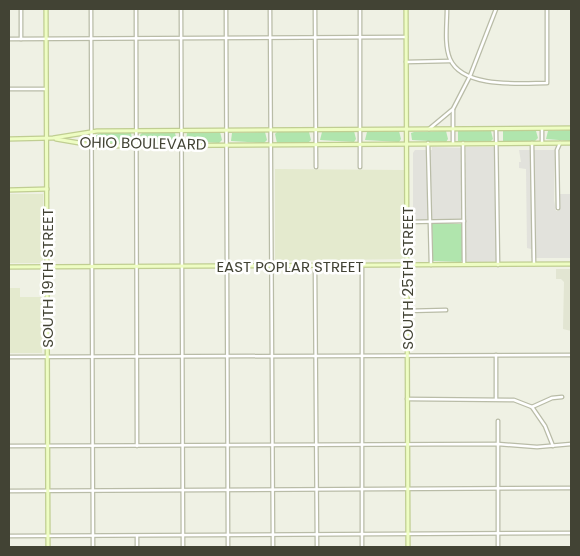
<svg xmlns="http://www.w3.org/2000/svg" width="580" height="556" viewBox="0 0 580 556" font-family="Poppins,sans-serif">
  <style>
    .residential { fill: #e2e5d2 }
    .education { fill: #e4eace }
    .green { fill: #b0e5ad }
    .parking { fill: #e2e2dc }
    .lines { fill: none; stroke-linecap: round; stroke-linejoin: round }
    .street-casing { stroke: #b9bca7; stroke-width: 5 }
    .secondary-casing { stroke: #c0ce92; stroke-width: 5.5 }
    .street { stroke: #fff; stroke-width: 2.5 }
    .secondary { stroke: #eefdc3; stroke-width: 3 }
    .labels { text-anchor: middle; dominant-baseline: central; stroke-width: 5; stroke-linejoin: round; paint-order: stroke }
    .street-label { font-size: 15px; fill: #424334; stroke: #fff }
  </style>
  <rect width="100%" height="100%" fill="#eff1e4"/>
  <path class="residential" d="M556,269H571V331L563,329L564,282L561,279H556Z"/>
  <g class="education">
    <path d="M275,169L405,170L404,259L275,261Z"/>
    <rect x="9" y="194" width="34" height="69"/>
    <path d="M9,288H20V297H42V353H9Z"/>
  </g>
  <g class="green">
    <path d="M571,130V141L546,139L548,131Z"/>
    <path d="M354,131L356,139L354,142L320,140L322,132Z"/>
    <path d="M399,131L401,139L399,142L365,140L367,132Z"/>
    <path d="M446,131L448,139L446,142L412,140L411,133L414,132Z"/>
    <path d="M458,131H491L493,139L491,141H458Z"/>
    <path d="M503,131H536L538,138L535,141H503Z"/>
    <path d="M131,132L132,141L129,144L96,142L95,136L100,133Z"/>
    <path d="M220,132L222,140L219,143L186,141L187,133Z"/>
    <path d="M265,132L267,140L264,143L231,141L232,133Z"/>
    <path d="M277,132H309L311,140L309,142L277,143L275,134Z"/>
    <path d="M142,133H175L177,141L174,143L142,144L140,135Z"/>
    <path d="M441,223L462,224V260L461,262L433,261L432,224Z"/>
  </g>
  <g class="parking">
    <path d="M432,147L464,148L465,216L466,147H496L498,265H464V221H413V153L415,150H432Z"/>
    <path d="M519,150H555L554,200L556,211L560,210V194H571V258H531V249L527,248L526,169L519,168V162H521Z"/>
  </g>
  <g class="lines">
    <g class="street-casing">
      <g id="street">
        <path d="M21,9V39"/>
        <path d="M91,9L93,547"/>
        <path d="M136,9L137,446"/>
        <path d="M181,9L183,547"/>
        <path d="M226,9L228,547"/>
        <path d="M270,9L273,547"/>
        <path d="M315,9L316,167"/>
        <path d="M360,9V167"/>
        <path d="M447,9C447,24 444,45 450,59C463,89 522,83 547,83V9"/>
        <path d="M9,39L406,37"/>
        <path d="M406,62L450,61"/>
        <path d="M9,89H46"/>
        <path d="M453,110V143"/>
        <path d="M429,129L453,109L470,76L496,9"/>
        <path d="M496,129L498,265"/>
        <path d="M542,129V143"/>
        <path d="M428,143L431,265"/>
        <path d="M463,143L464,264"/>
        <path d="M532,143L534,264"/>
        <path d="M558,208L557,150L560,143"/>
        <path d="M407,222L464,221"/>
        <path d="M315,266L317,547"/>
        <path d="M362,266V547"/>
        <path d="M407,311L446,310"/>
        <path d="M9,357L571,355"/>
        <path d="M407,399L514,400L532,407L552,398L562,397"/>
        <path d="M496,399V355"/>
        <path d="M532,407L545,426L553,446"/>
        <path d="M498,421V547"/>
        <path d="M9,446L498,444L537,447L571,444"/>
        <path d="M9,491L571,488"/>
        <path d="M9,536L571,533"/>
        <path d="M137,536V547"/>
      </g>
    </g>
    <g class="secondary-casing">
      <g id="secondary">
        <path d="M46,9L48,547"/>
        <path d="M406,9L408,547"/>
        <path d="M9,139L53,138L97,131L571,128"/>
        <path d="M56,139L97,146L571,143"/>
        <path d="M9,190L47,189"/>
        <path d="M9,267L571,264"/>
      </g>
    </g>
    <use href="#street" class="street"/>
    <use href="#secondary" class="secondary"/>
  </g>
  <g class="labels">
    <g class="street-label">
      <text transform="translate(143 143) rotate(1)">OHIO BOULEVARD</text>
      <text x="290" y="266">EAST POPLAR STREET</text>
      <text transform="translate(47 278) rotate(-90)">SOUTH 19TH STREET</text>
      <text transform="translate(407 278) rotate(-90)">SOUTH 25TH STREET</text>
    </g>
  </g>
  <rect width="580" height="556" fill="none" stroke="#424334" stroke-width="20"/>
</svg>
